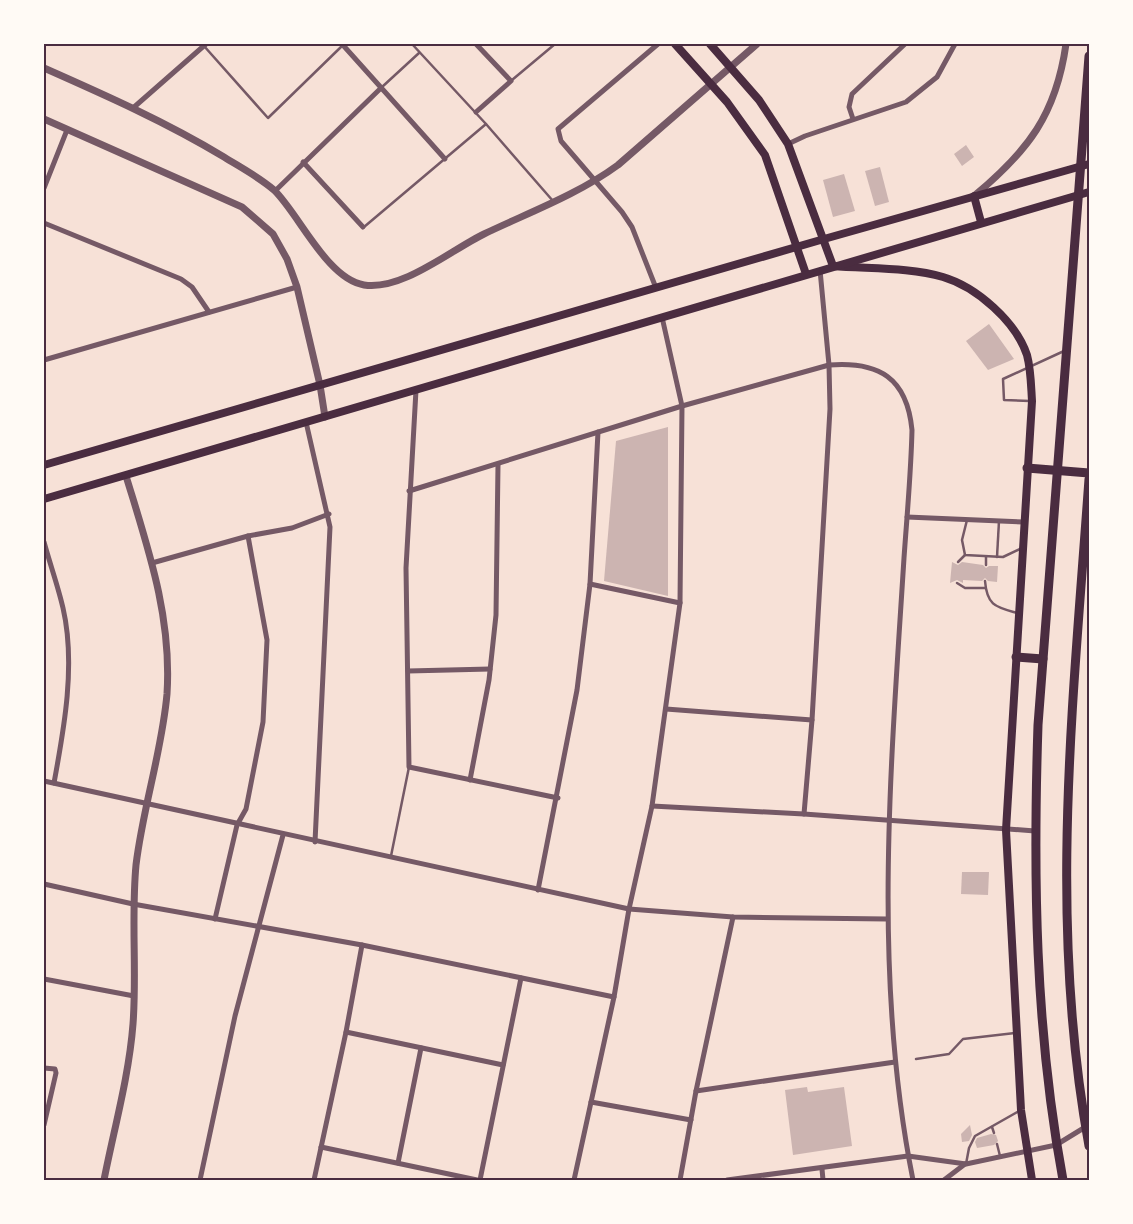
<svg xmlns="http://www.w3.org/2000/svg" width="1133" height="1224" viewBox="0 0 1133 1224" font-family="Barlow,sans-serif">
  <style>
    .building { fill: #ccb4b1 }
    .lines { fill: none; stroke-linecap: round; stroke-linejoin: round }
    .service { stroke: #755966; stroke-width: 2.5 }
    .minor { stroke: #755966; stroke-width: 5 }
    .tertiary { stroke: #755966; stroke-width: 7 }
    .secondary { stroke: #4a2c40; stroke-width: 8 }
    .primary { stroke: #4a2c40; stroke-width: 9 }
    .neatline { fill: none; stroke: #4a2c40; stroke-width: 2 }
  </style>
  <rect width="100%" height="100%" fill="#f7e1d7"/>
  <g class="building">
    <path d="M966,145L974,157L962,166L954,154Z"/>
    <path d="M880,167L889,202L875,206L865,171Z"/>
    <path d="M844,174L855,211L833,217L823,180Z"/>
    <path d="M989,324L1014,359L988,370L966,341Z"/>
    <path d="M668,427V596L604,581L616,441Z"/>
    <path d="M952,562L958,565L962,562L983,565L986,568L989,566H998L997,582L988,581L985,578L982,581L963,580V583L957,580L950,583Z"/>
    <path d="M962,872H989L988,895L961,894Z"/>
    <path d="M807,1087L808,1092L844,1087L852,1146L793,1155L785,1090Z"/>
    <path d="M970,1125L972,1135L969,1141L962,1142L961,1134Z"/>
    <path d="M991,1134L996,1135L998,1141L994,1145L977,1148L975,1142L977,1138Z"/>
  </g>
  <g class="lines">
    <g class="service">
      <path d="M412,44L486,124L553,201"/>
      <path d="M204,46L268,118L342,46"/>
      <path d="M512,80L555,44"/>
      <path d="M382,87L419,53"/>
      <path d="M364,227L486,124"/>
      <path d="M1030,401L1004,400L1003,379L1064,351"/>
      <path d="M967,520L962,540L965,555L1003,557L1022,548"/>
      <path d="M997,557L999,521"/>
      <path d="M958,562L965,555"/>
      <path d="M986,565V557"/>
      <path d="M985,581C987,606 996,607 1017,613"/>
      <path d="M957,583L965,588H985"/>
      <path d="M391,856L409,767"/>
      <path d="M916,1059L949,1054L963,1039L1015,1033"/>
      <path d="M992,1127L994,1133"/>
      <path d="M997,1144L1000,1156"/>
      <path d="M966,1164L969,1148L975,1136L1019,1111"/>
    </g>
    <g class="minor">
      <path d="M342,44L445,159"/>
      <path d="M133,108L206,44"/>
      <path d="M476,112L511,81L476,44"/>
      <path d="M853,119L849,107L852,94L905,44"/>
      <path d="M788,144L805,136L906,102L937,77L955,44"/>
      <path d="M303,162L363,227"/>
      <path d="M44,188L67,130"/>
      <path d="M275,191L381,88"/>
      <path d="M44,223L181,279L192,287L209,312"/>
      <path d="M656,288L632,227L622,212L561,141L558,129L658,44"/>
      <path d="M44,360L297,287"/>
      <path d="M416,390L406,568L409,767L558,798"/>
      <path d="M306,422L330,527L315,842"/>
      <path d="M409,491L682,406L829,365C879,361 907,378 912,430C911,473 907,515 904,558C891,765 872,976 913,1180"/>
      <path d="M907,517L1024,522"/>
      <path d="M44,542C50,564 58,586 63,608C76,664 64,729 54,783"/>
      <path d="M152,563L248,536L292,528L329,514"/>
      <path d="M590,584L680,603"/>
      <path d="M408,671L490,669"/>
      <path d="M666,709L812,720"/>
      <path d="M470,780L489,680L496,615L498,465"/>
      <path d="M44,781L629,909L733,917L887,919"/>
      <path d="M652,806L804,814L1035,831"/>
      <path d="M804,814L812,720L830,409L829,365L820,270"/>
      <path d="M44,884L133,904L362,945L614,997"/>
      <path d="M538,890L577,690L590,584L598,432"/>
      <path d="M215,919L237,825L246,809L263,722L267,640L248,536"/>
      <path d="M44,979L134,996"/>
      <path d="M346,1032L503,1065"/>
      <path d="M44,1068L55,1069L56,1073L44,1125"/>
      <path d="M696,1091L895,1062"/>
      <path d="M591,1102L691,1120"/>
      <path d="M321,1147L477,1180"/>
      <path d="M398,1163L421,1048"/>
      <path d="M822,1169L823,1180"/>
      <path d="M200,1180L235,1016L283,835"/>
      <path d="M314,1180L346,1032L362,945"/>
      <path d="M480,1180L521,978"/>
      <path d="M574,1180L614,997L629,909L652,806L680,603L682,406L662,317"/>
      <path d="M680,1180L696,1091L733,917"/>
      <path d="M727,1180L908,1156L966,1164L1056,1145L1087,1126"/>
      <path d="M944,1180L965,1164"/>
    </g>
    <g class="tertiary">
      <path d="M44,68C105,95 166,122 224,157C240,167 259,177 274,190C299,214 327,279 364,285C402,291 451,250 484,234C530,212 577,195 618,165L757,44"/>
      <path d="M44,119L242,207L273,234L287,259L297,287L320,385L325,417"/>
      <path d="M974,196C1028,151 1056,115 1066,44"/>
      <path d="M104,1180C114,1129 129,1076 133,1024C137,971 131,918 136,865C143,807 162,751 167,694C172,617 148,548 126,476"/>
    </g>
    <g class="secondary">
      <path d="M675,44L727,102L765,155L806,274"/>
      <path d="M710,44L759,100L788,144L833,266C867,269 910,267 943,277C977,287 1016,322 1027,355C1031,370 1031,386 1032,401L1006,830L1021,1110L1032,1180"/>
      <path d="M974,196L981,222"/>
      <path d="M44,465L824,239L1089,164"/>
      <path d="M44,499L1089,192"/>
    </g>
    <g class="primary">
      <path d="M1027,468L1089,473"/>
      <path d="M1089,479C1073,704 1048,922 1089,1146"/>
      <path d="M1016,657L1043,659"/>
      <path d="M1063,1180C1035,1029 1033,878 1038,725L1089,56"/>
    </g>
  </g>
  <rect width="1133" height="1224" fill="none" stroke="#fffaf5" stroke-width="90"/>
  <rect x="45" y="45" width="1043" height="1134" class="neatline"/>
</svg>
